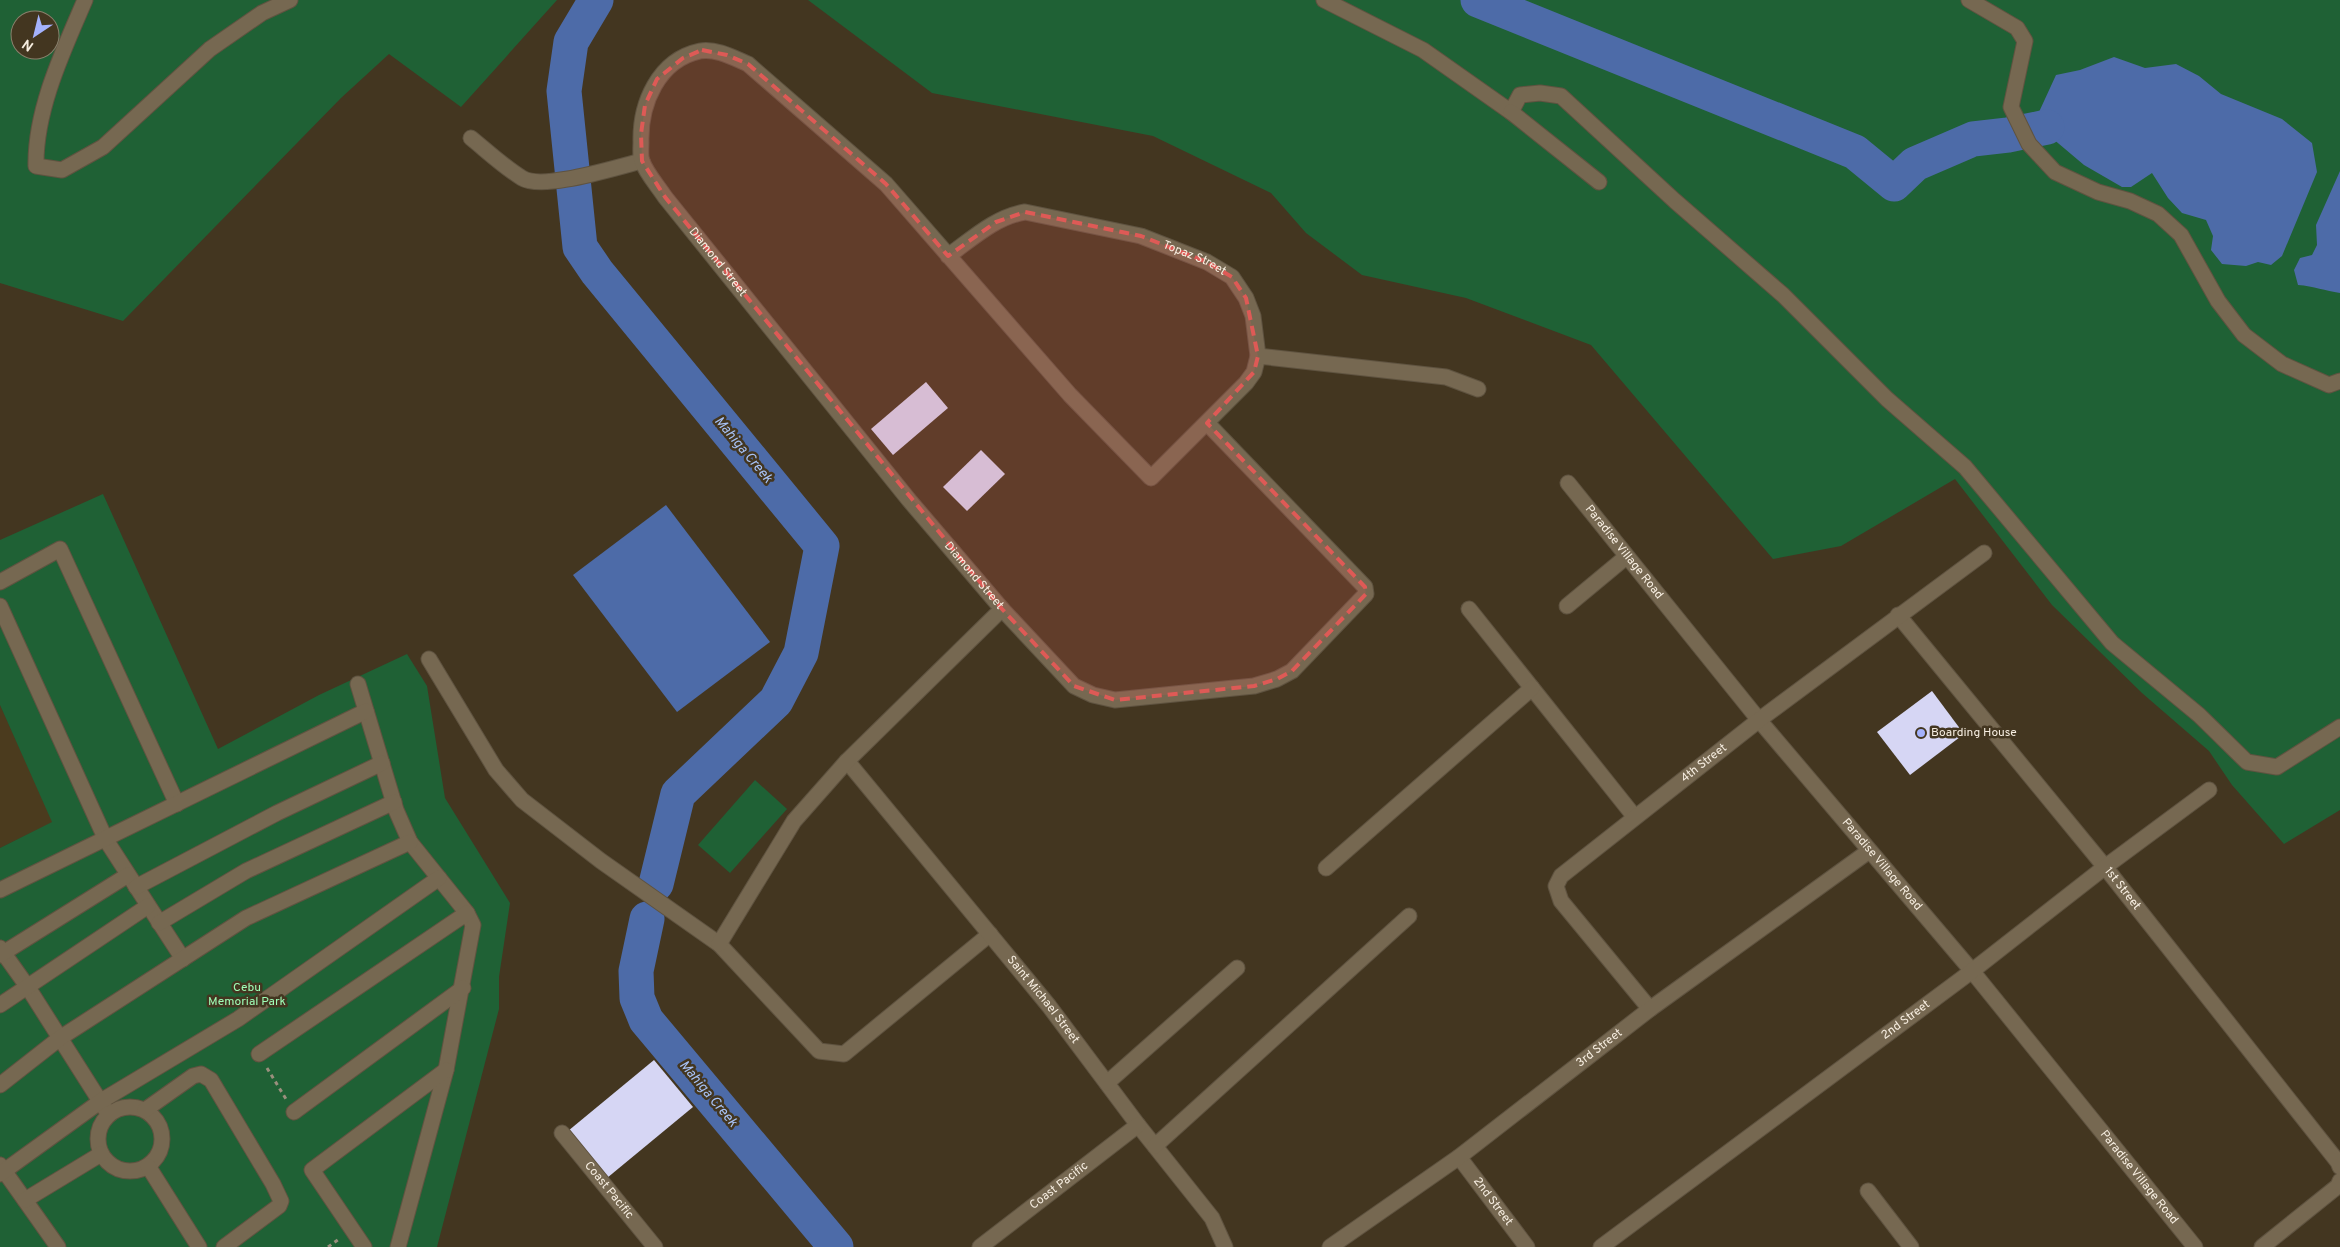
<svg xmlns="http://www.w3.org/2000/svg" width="2340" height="1247" viewBox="0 0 2340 1247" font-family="Overpass,sans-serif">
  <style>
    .built { fill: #4b3b1e }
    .green { fill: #1f6135; fill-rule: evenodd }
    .water { fill: #4d6ba8 }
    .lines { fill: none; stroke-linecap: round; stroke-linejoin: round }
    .river { stroke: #4d6ba8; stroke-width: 35 }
    .building { fill: #d6d6f4 }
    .minor-casing { stroke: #5f5340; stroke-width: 17 }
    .path { stroke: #9a8f7d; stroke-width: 3; stroke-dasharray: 4 4; stroke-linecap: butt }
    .minor { stroke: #766851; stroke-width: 15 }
    .marked { fill: #de5a56; fill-opacity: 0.2; stroke: #de5a56; stroke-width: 4; stroke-dasharray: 10 6; stroke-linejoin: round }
    .poi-dot { fill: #a4b2fc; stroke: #433620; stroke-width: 2 }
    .labels { text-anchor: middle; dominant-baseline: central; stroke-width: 5; stroke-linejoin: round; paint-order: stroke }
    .street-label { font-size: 12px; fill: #f7eee1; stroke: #433620 }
    .poi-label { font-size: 12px; fill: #f7eee1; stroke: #433620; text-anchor: start }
    .park-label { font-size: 12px; fill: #9ffeb7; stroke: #433620 }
    .water-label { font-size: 14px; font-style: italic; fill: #a7c2f6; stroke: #433620 }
  </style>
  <rect width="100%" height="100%" fill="#433620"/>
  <path class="built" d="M0,705L53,822L0,848Z"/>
  <g class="green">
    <path d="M0,0H557L461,107L389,54L341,98L123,321L0,283ZM20,20H50V50H20Z"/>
    <path d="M808,0H2340V810L2284,844L2232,785L2209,751L2142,693L2052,605L1955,479L1841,546L1773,559L1591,345L1466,298L1362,275L1306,233L1271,193L1153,136L932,93Z"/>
    <path d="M103,494L218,749L319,695L407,654L427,686L445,798L510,903L499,977V1009L437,1247H0V848L52,822L0,705V540Z"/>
    <path d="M755,780L787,809L730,873L698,845Z"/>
  </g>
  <g class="water">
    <path d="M2114,57L2145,68L2176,64L2199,76L2221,94L2282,119L2312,143L2317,172L2282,256L2271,265L2258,262L2246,266L2222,264L2211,250L2213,236L2206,220L2182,213L2168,198L2152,173L2131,187H2122L2084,165L2052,138L2039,112L2056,75L2080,70Z"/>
    <path d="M2340,171V293C2325,291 2314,286 2298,285L2294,270L2300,258L2312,255L2317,245L2316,225Z"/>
    <path d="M666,505L770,642L677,712L573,575Z"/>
  </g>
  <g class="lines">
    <g class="river">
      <path d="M596,0L571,42L564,91L580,247L597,272L822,546L801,653L776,701L678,794L656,884"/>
      <path d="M1478,0L1855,152L1894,184L1915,164L1973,139L2008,135L2047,127"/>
      <path d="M647,919L636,971L637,998L646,1020L836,1247"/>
    </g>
  </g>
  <g class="building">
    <path d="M926,382L948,408L893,455L871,429Z"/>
    <path d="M981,450L1005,474L967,511L943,487Z"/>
    <path d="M1932,691L1964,734L1910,775L1877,732Z"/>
    <path d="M654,1060L693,1107L607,1178L568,1131Z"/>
  </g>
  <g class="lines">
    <g class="minor-casing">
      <g id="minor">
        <path d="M85,0C63,51 35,110 36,166L62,170L103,147L210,49L262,13L290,0"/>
        <path d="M1324,0L1423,50L1511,112L1520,95L1540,93L1561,96L1675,201L1783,295L1887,399L1965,467L2112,643L2199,715L2247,762L2277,767L2340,727"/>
        <path d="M1969,0L2017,28L2025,41L2011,107L2029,144L2055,172L2098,192L2130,201L2158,214L2181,235L2218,301L2244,335L2282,364L2329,385L2340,381"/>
        <path d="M1511,112L1599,182"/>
        <path d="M471,138C487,151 504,167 522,178C543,191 616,167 642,161"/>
        <path id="s1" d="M948,256C972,239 995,217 1025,212L1141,236L1207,262L1232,277L1246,298L1253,316L1258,356L1254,372L1246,383L1151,478L1070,395L886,184L748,64C734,58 716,48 700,51C658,60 640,104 641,142C641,148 640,156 642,161C646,173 658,186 665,197L909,500L1002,609L1074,686L1093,695L1115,700L1254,686L1277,679L1292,671L1366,594L1365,587L1207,423"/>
        <path d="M1258,356L1446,377L1478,389"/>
        <path id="s2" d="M1568,483L1759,720L1972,971L2195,1247"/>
        <path d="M0,582L60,549L177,804"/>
        <path d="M0,606L106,840L183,959"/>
        <path d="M1567,606L1626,557"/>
        <path d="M1469,609L1634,816"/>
        <path id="s3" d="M1898,615L2105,867L2338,1162L2340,1167"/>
        <path d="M429,659L496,770L522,800L601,861L719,944L819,1051L844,1054L990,934"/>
        <path d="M358,684L396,810L410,842L467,913L473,925L446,1070L398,1247"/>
        <path id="s4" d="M847,761L1049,1006L1138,1125L1212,1218L1225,1247"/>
        <path d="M1326,868L1532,688"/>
        <path d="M136,887L277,813L382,763"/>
        <path d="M0,890L366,711"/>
        <path d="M159,923L246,871L394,802"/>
        <path d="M719,944L794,821L847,761L1002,609"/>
        <path d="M0,948L27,986L105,1109"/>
        <path d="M0,955L128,875"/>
        <path d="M0,1005L148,906"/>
        <path id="s5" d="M1650,1009L1561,901L1556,886L1561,876L1759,720L1984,553"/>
        <path d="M259,1054L467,913"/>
        <path d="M1107,1083L1237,968"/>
        <path d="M0,1085L60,1038L246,918L410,842"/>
        <circle cx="130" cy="1139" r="32"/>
        <path d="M145,1110L193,1076L201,1074L211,1080L273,1184L281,1201L279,1206L224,1247"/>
        <path d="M294,1112L463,988"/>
        <path id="s6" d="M562,1133L655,1247"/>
        <path d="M1155,1146L1409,916"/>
        <path id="s7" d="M1459,1157L1527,1247"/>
        <path d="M0,1165L58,1247"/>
        <path d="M148,1166L199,1247"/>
        <path d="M0,1174L101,1101L238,1019L439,878"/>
        <path d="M1868,1191L1911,1247"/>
        <path d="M25,1200L101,1154"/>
        <path d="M364,1247L312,1170L446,1070"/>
        <path id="s8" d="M980,1247L1138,1125"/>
        <path id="s9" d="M1330,1247L1459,1157L1650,1009L1869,851"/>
        <path id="s10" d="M1601,1247L1972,971L2105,867L2209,790"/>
        <path d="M2262,1247L2338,1186L2340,1181"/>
      </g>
    </g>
    <g class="path">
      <path d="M267,1068L286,1099"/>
      <path d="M328,1247L339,1239"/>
    </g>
    <use href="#minor" class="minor"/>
  </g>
  <path class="marked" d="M702,50L727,55L748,64L886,184L948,256L996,222L1025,212L1141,236L1207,262L1232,277L1246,298L1258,356L1254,372L1207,423L1365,587L1366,594L1292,671L1277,679L1254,686L1115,700L1074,686L1002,609L665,197L642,161L641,134L645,105L657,79L683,58Z"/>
  <circle class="poi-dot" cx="1921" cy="733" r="5"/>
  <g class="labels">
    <g class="street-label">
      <text stroke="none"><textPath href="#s1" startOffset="266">Topaz Street</textPath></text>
      <text stroke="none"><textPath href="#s1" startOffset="1450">Diamond Street</textPath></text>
      <text stroke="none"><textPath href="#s2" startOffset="89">Paradise Village Road</textPath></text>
      <text stroke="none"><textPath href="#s1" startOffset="1855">Diamond Street</textPath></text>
      <text stroke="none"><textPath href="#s5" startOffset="349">4th Street</textPath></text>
      <text stroke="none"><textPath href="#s2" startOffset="494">Paradise Village Road</textPath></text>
      <text stroke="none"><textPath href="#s3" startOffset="354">1st Street</textPath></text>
      <text stroke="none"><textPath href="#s4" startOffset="309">Saint Michael Street</textPath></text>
      <text stroke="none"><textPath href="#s10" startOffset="380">2nd Street</textPath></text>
      <text stroke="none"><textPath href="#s9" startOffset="335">3rd Street</textPath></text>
      <text stroke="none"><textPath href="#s2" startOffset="899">Paradise Village Road</textPath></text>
      <text stroke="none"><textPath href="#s8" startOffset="100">Coast Pacific</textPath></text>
      <text stroke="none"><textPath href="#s6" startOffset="74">Coast Pacific</textPath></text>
      <text stroke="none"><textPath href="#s7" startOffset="56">2nd Street</textPath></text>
    </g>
    <g class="poi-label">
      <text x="1931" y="733">Boarding House</text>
    </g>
    <g class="park-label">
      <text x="247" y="988">Cebu<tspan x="247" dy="14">Memorial Park</tspan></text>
    </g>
    <g class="water-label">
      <text transform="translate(743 450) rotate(50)">Mahiga Creek</text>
      <text transform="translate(708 1094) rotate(50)">Mahiga Creek</text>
    </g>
  </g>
  <g transform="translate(35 35) rotate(215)"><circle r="24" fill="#433620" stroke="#8b806d"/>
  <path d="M0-4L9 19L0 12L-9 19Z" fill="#a4b2fc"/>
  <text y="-8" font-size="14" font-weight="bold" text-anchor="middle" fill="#f7eee1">N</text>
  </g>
</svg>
